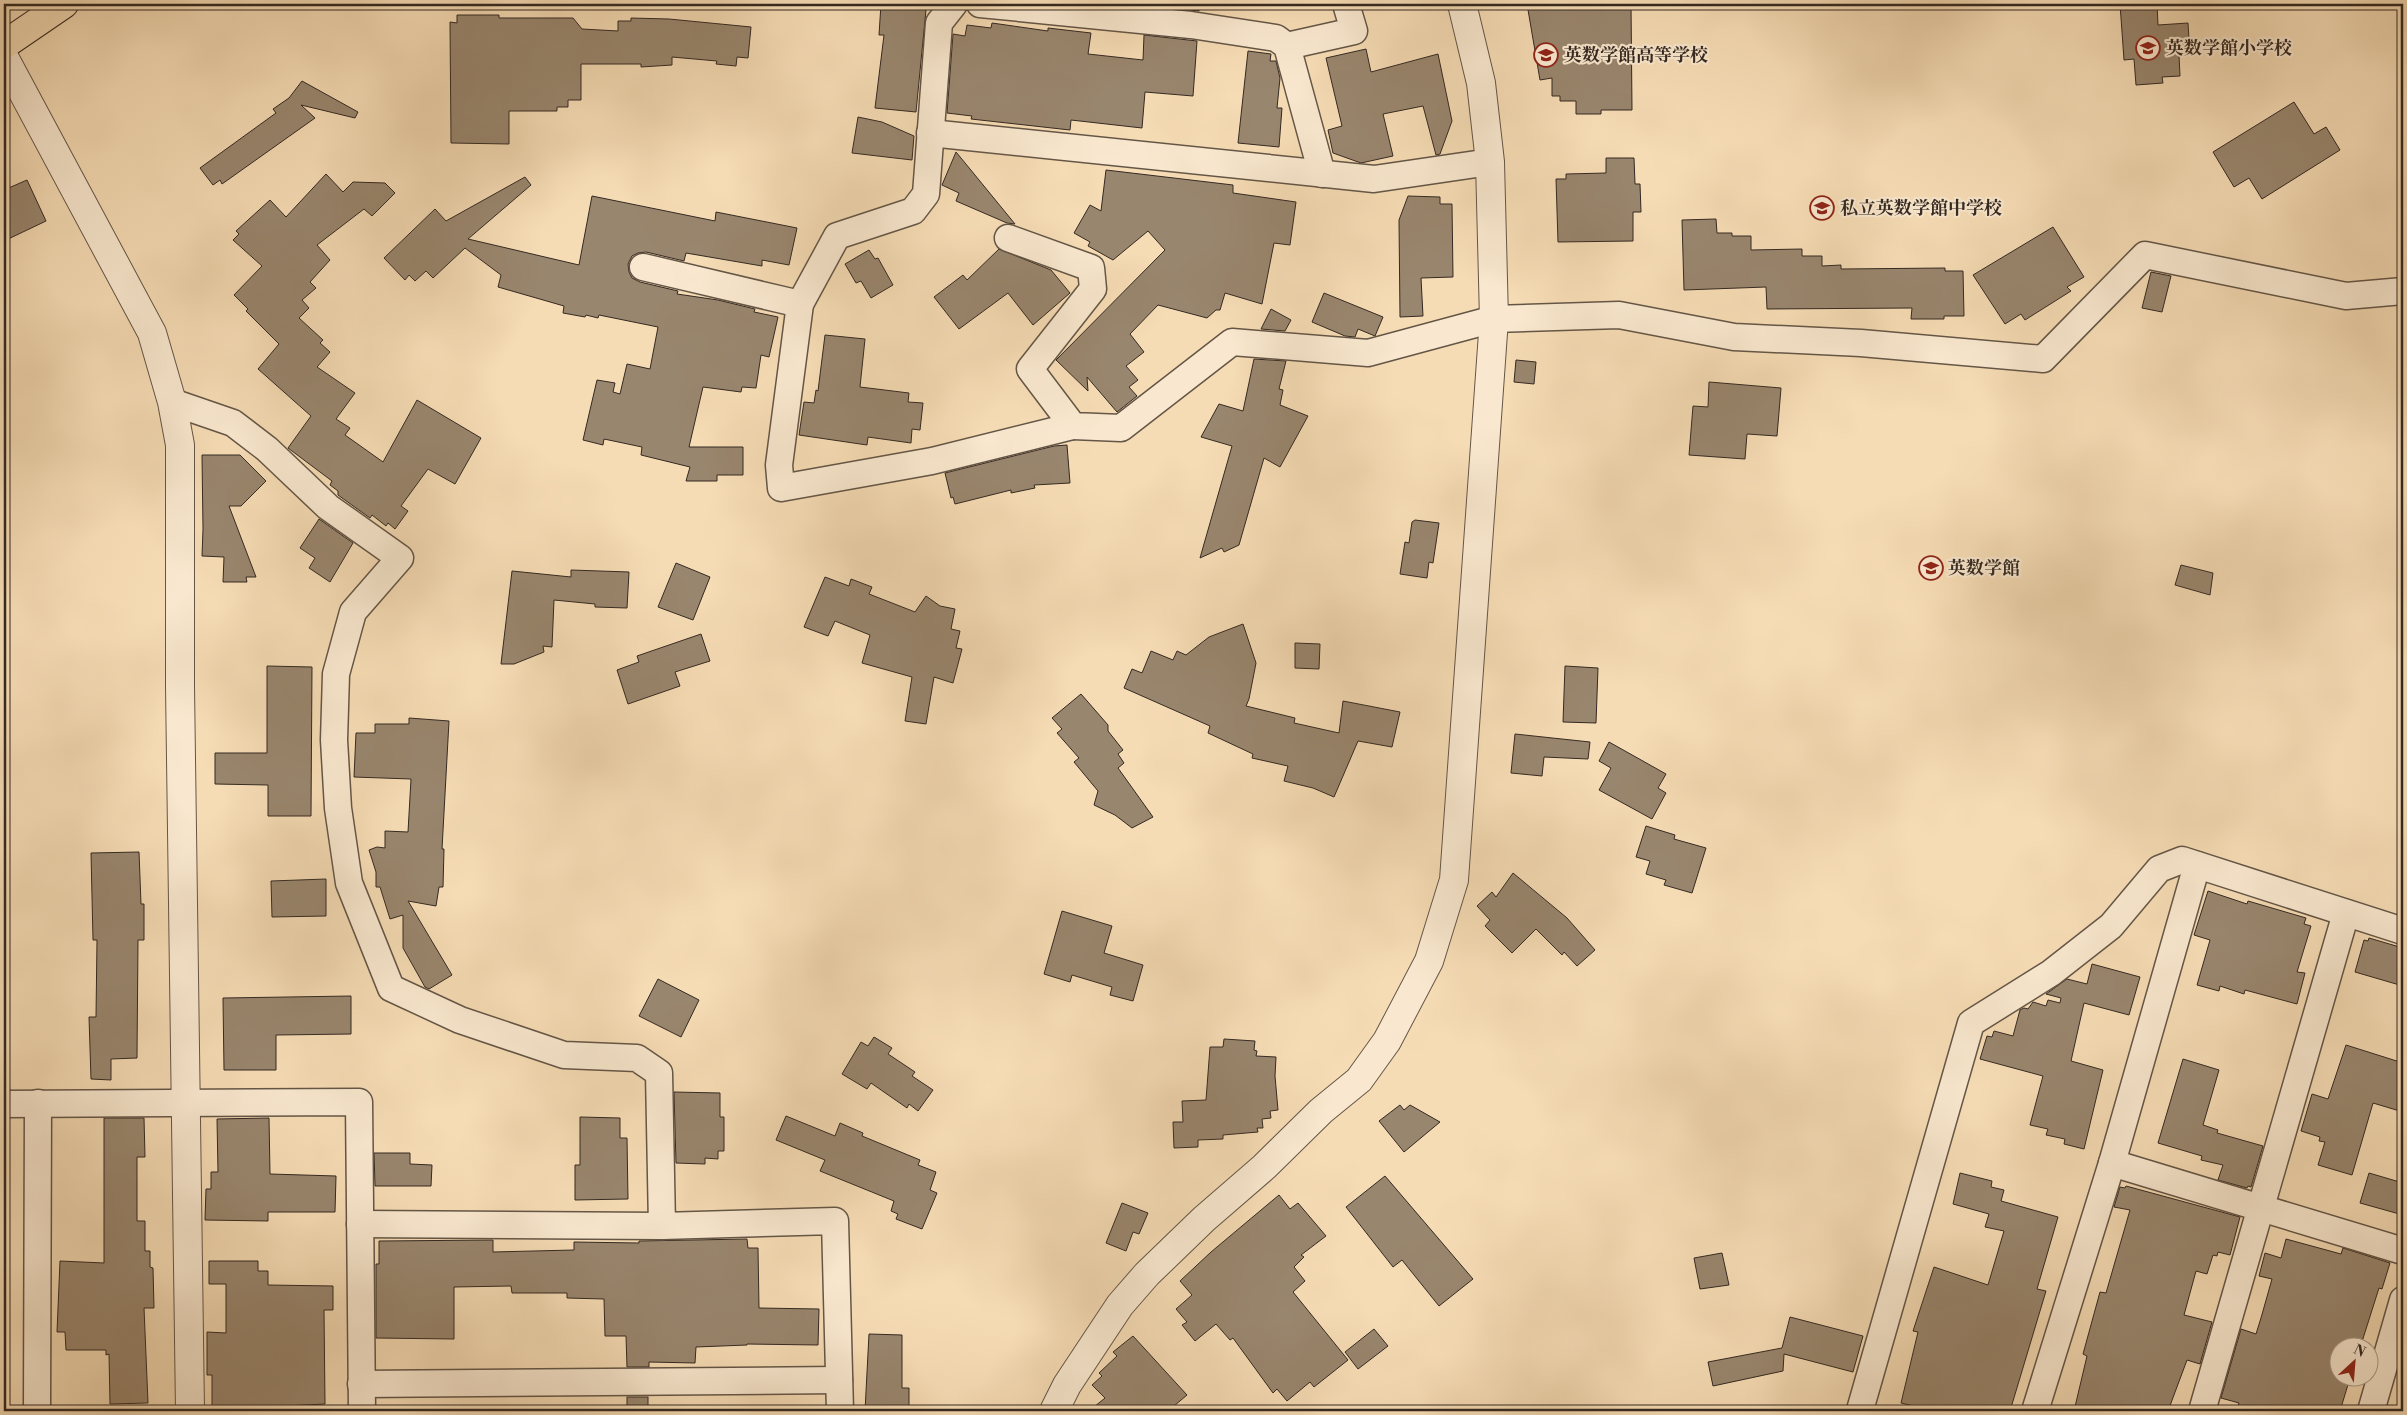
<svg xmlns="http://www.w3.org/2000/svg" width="2407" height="1415" viewBox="0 0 2407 1415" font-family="'Libre Bodoni','Noto Serif JP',serif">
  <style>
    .building { fill: #99866e; stroke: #342922 }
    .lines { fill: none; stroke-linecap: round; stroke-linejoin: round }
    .minor-casing { stroke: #645647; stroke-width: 29 }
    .tertiary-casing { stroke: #645647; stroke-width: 30 }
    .trunk-casing { stroke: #342922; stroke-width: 30 }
    .minor { stroke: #f9e8cf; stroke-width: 26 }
    .tertiary { stroke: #f9e8cf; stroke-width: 28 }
    .trunk { stroke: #f6dcb5; stroke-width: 28 }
    .labels { text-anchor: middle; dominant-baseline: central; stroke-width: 4; stroke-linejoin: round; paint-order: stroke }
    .poi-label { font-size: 18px; font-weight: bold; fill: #342922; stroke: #f9e8cf; text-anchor: start }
  </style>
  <rect width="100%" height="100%" fill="#f6dcb5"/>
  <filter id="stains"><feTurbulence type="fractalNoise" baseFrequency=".004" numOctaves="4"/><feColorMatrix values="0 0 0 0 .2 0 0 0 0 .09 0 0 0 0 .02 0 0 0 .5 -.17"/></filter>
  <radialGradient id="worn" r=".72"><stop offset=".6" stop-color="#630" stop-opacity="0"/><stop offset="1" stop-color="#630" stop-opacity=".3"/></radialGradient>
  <g class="building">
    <path d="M881,4H923V9L926,10L916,112L875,108L884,35H879Z"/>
    <path d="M1147,4H1199V11L1146,5Z"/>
    <path d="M1527,4H1631L1632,110H1601V114H1576V101H1560V96H1552V78L1540,80Z"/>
    <path d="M2120,4H2157L2158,25L2188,23L2190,55H2179L2180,76L2162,77L2163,83L2136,85L2134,59L2124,60Z"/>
    <path d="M457,15H499V18H573L582,29L618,31V21H631V18L669,19L751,27L748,58L737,57L736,66L716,64L717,61L672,57V65L641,67V64H581V100H568V107H557V111H509V144L451,143L450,22L457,23Z"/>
    <path d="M992,23L1048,31V28L1091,33L1088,54L1143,60L1144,35L1197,41L1193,96L1145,92L1142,128L1071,120L1070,130L971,119L972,116L947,113L953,34L965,36L967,25L991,28Z"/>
    <path d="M1366,49L1371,72L1438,54L1452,121L1440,154L1436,155L1423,106L1383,114L1393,156L1361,163L1333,153L1328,130L1342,126L1326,58Z"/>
    <path d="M1248,51L1271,54L1270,61H1276L1280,78L1277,108H1282L1279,147L1238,143Z"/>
    <path d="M302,81L358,112L355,118L301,105L315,118L222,184L220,180L213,185L200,168L276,113L273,109L289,98Z"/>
    <path d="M2294,102L2314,134L2326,127L2340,150L2262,199L2249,178L2234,187L2213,152Z"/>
    <path d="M858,117L882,122L914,136L912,160L852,153Z"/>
    <path d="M956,152L970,169L1015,224L1007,223L956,201L959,193L942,185Z"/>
    <path d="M1606,158H1634L1635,184H1640L1641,212H1633V241L1558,242L1556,179H1566V174L1606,173Z"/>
    <path d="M1106,170L1233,185V193L1296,202L1290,245L1274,243L1262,304L1225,293L1220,310H1216L1207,318L1158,305L1130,334L1144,352L1126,366L1138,380L1129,387L1137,396L1117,412L1087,377L1088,391L1056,360L1165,250L1148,231L1113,260L1088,246L1090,242L1074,233L1090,205L1101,211Z"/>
    <path d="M326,174L343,192L353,182L385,183L395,193L372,216L364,209L317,245L330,260L310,282L316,288L302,300L309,308L299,318L323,340L320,343L330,352L317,367L355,393L336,419L350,428L345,435L383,462L417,400L481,438L455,484L428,469L401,506L408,511L395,529L388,523L386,526L372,515L370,518L338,495V491L330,485L332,481L288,448L311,416L258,369L279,344L246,311L248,309L234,295L262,266L233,240L239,234L236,231L270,200L286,217Z"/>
    <path d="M525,177L531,185L468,239L579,265L592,196L715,221L716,212L797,228L789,265L762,260V266L686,253L684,261L646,252L638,253L632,256L628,264L629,272L632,278L640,282L678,291L677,294L718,300L755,309L754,312L778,317L769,357L761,355L756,388L742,387L741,392L703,387L689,447H743V475H717V481H686L690,467L641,455L642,447L604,439L603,445L583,440L597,380L615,383L613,392L620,394L627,364L650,369L658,327L599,315L598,318L586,315L585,317L563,313L564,306L498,287L501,275L465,248L433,278L426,271L415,281L409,275L405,280L384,258L435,209L446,221Z"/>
    <path d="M27,180L46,221L4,241V190Z"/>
    <path d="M1408,196L1440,197V204H1452L1453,277L1421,278L1423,316L1400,317L1399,220Z"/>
    <path d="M1716,219L1717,233H1732V236H1751V250L1802,249V256H1822V266L1841,265V269L1945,268V271H1963L1964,316H1944V319H1911L1912,308L1767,309L1766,287L1684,290L1682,220Z"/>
    <path d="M2053,227L2084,277L2067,287L2071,291L2025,320L2021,314L2005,324L1973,275Z"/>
    <path d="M999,249L1051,270L1070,293L1033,325L1008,293L959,329L934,297L963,275L967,280Z"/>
    <path d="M869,250L875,259L878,258L893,285L871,298L861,281L856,283L845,264Z"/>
    <path d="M2151,272L2171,276L2162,312L2142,308Z"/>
    <path d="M1324,293L1383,317L1375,336L1358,329L1355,337L1345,336L1312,322Z"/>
    <path d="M1271,309L1291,320L1285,331L1261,329Z"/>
    <path d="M825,335L865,339L860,387L909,393L908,402L923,403L920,430L912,429L911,443L868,437L867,445L799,435L804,402L814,403L816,390L818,391Z"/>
    <path d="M1254,359L1286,361L1279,389L1283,390L1280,405L1308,416L1280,467L1264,458L1239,545L1224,552L1222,548L1200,558L1232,446L1201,437L1219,404L1243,411Z"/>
    <path d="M1516,360L1536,362L1534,384L1514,382Z"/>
    <path d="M1709,382L1781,388L1777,436L1747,434L1745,459L1689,455L1693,406L1708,407Z"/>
    <path d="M1067,445L1070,483L1034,485L1035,488L1011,493V490L955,504L953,497L951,498L945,473L1054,446Z"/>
    <path d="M202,455H240L266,481L241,506H229L256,577H246L247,582H223L224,557L202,556L203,529Z"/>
    <path d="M319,519L353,543L330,582L309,568L315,558L300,548Z"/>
    <path d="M1415,520L1439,523L1433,563L1429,562L1427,578L1400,574L1405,542L1409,543L1412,522Z"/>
    <path d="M676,563L710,577L693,620L658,607Z"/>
    <path d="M2181,565L2213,573L2210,595L2175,585Z"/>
    <path d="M571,570L629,572L627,608L595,607V604L554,600L552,647L543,646L544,652L514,664H501L512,571L571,577Z"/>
    <path d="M825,577L849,586L851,579L872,587L869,594L915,612L926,596L940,606L955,609L951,629L960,631L956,648L962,649L953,683L934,677L926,724L905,721L912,677L862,663L870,635L835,621L828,636L804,627Z"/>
    <path d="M1243,624L1256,663L1249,699L1246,706L1295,718L1294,723L1339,733L1343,701L1400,712L1392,747L1358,741L1334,797L1313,788L1284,781L1288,766L1252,758L1253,754L1208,733L1210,726L1124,688L1132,669L1142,673L1151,651L1173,660L1177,651L1186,655L1209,637Z"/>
    <path d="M701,634L710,661L675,672L680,686L628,704L617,670L639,662L637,656Z"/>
    <path d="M1295,643L1320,644L1319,669L1295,668Z"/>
    <path d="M267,666L312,667L311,816H268V785L215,784V753H267Z"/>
    <path d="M1565,666L1598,668L1596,723L1563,722Z"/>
    <path d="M1081,694L1108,725V731L1123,750L1118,754L1124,763L1118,768L1153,817L1132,828L1115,815L1094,805L1098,791L1074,762L1079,758L1057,733L1062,729L1052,718Z"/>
    <path d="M409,718L449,721L442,849H444L443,887H439L436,906L408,901L452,975L429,989L425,987L403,948V915L390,919L380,887H376V872L369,850L377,847L385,848V831L408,832L411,779L354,777L356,733H375V724H409Z"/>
    <path d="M1515,734L1590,742L1588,759L1544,757L1542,776L1511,773Z"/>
    <path d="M1609,742L1666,774L1658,788L1666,793L1652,819L1599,790L1611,768L1599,761Z"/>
    <path d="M1646,826L1675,835L1674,839L1706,848L1692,893L1664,885L1666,880L1646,874L1650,861L1636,857Z"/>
    <path d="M139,852L141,904H144V940H138L137,1058L111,1059V1080L91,1079L89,1017H96L97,940H93L91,853Z"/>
    <path d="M1513,873L1567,918L1595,950L1577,966L1564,952L1562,955L1536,929L1512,953L1485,926L1490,920L1477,906L1492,892L1496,897Z"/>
    <path d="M326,879V916L272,917L271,881Z"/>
    <path d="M2208,891L2247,904L2248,901L2306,918L2304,924L2311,926L2297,972L2305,973L2297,1004L2245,990L2244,994L2220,986L2219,991L2197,985L2210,940L2194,935Z"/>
    <path d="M1062,911L1112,926L1104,953L1143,965L1133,1001L1110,995L1112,987L1072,975L1070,982L1044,974Z"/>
    <path d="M2369,938L2403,948V986L2355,972L2364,940L2368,941Z"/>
    <path d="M2092,964L2140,977L2129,1015L2084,1003L2071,1061L2103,1070L2084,1149L2064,1144L2065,1139L2046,1135L2048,1129L2030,1125L2043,1076L1980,1059L1987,1036L1992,1037L1994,1031L2013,1036L2020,1010L2024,1008L2028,1009L2033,1002L2046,1006L2048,1000L2060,1003L2061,998L2046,994L2067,979L2087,984Z"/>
    <path d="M658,979L699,1000L681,1037L639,1016Z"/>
    <path d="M351,996V1034L276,1035V1070H224L223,998Z"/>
    <path d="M874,1037L892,1048L888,1054L915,1072L912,1076L933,1090L918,1111L909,1104L907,1108L871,1083L867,1089L842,1074L861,1042L868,1046Z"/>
    <path d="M1224,1039L1255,1041L1254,1050L1257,1051L1256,1056L1276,1057L1275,1076L1278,1110L1270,1111L1271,1118L1262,1119L1263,1128H1257L1258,1132L1223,1135V1139L1198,1140V1147L1174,1148L1173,1122H1183L1182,1101L1206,1100L1210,1047H1223Z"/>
    <path d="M2346,1045L2403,1063V1112L2373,1103L2352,1175L2318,1165L2325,1142L2319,1141L2320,1137L2301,1131L2312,1094L2328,1099Z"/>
    <path d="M2183,1059L2219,1070L2203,1125L2218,1130L2217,1133L2263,1146L2251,1187L2248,1186L2247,1188L2218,1180L2223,1165L2201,1160L2202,1156L2158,1143Z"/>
    <path d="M674,1092L720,1093V1117H724V1151H718V1159L705,1158V1164L676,1163Z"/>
    <path d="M1400,1105L1404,1110L1410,1105L1440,1122L1404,1152L1379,1121Z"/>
    <path d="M786,1116L835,1136L840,1123L863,1133L862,1136L920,1160L918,1165L936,1172L930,1190L937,1193L922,1229L896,1219L898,1214L891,1211L894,1201L820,1171L825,1160L776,1140Z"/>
    <path d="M580,1117L620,1118V1138H627L628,1199L575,1200V1165H580Z"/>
    <path d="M104,1118H144L145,1157H137V1221H145V1251H150V1267L153,1268L154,1308H144L148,1403L110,1404L109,1354L106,1355V1350H66L65,1332H57L60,1261L104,1263Z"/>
    <path d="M269,1118L270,1174L336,1176L335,1212H268V1221L205,1220L206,1189H211V1172H218L217,1119Z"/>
    <path d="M374,1153H410V1164L432,1165L431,1186H375Z"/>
    <path d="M1960,1173L1992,1181L1991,1187L2004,1190L2001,1201L2058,1217L2037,1289L2046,1291L2010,1411H1916L1918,1407L1901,1403L1918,1332L1913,1331L1934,1267L1988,1285L2004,1231L1985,1227L1989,1214L1953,1204Z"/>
    <path d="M2369,1173L2403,1183V1215L2360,1203Z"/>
    <path d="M1385,1176L1473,1279L1439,1306L1402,1260L1393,1267L1346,1207Z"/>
    <path d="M2126,1186L2240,1217L2230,1255L2218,1252L2217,1256L2213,1255L2207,1274L2196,1271L2184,1315L2212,1322L2200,1364L2187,1360L2168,1411H2074L2087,1356L2083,1354L2100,1292L2106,1293L2130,1210L2114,1207L2120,1187L2125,1188Z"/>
    <path d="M1279,1195L1290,1209L1298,1203L1326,1236L1301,1255L1304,1257L1294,1267L1305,1281L1293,1292L1348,1360L1314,1387L1310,1382L1287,1401L1277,1389L1273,1393L1233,1338L1230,1340L1216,1324L1195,1341L1182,1325L1187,1322L1176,1309L1192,1295L1180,1281L1211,1252Z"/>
    <path d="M1122,1203L1148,1213L1139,1234L1133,1232L1126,1251L1106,1243Z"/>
    <path d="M747,1239L748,1248H758L759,1308L819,1309L818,1345L747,1344V1345L696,1347L695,1363L649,1362V1367H627L626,1336H605L604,1299L567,1298V1293H512L511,1286L454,1287V1339L376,1338V1264H379V1241L493,1240V1252L574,1250V1242L639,1243V1241Z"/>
    <path d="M2286,1239L2341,1254L2343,1248L2390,1263L2382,1289L2379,1288L2360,1348H2340V1378H2350L2340,1411H2236L2239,1403L2221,1398L2241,1329L2256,1334L2261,1318L2272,1279L2259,1276L2265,1253L2281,1258Z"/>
    <path d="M1722,1253L1729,1285L1700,1289L1694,1258Z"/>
    <path d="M209,1261H258V1271H268V1285L333,1286V1310H324L325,1404L265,1407V1411H212V1375H207V1332L226,1333V1284H209Z"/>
    <path d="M1790,1317L1863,1336L1853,1372L1784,1354L1783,1371L1713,1386L1708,1362L1782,1348Z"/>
    <path d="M1374,1329L1388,1346L1358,1369L1345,1352Z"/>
    <path d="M869,1334L902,1335V1388H909V1411H865Z"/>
    <path d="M1133,1336L1187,1395L1168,1411H1089L1105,1398L1092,1385L1102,1376L1099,1373L1117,1356L1113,1352Z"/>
    <rect x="627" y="1397" width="21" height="14"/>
  </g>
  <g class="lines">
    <g class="minor-casing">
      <g id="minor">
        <path d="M954,4L939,23L926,194L913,211L837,236L800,304L779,465L781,488L932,461L1073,426"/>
        <path d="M980,4L1191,25L1276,38L1287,46L1322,174"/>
        <path d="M1287,46L1354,31L1346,4"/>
        <path d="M930,133L1374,179L1490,162"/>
        <path d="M1008,238L1091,268L1093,289L1030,369L1073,426L1121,428L1232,342L1368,353L1494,319L1619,315L1734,337L1861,343L2043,359L2145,255L2346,296L2403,291"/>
        <path d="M643,267L800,304"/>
        <path d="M172,402L233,423L267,449L328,507L400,558L353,612L336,674L334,740L338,808L349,883L391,988L460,1020L564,1055L637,1058L659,1073L662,1226L835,1221L840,1411"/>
        <path d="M4,1104L359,1102L362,1411"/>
        <path d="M2112,1163L2403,1251"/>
        <path d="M360,1224L662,1226"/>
        <path d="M361,1384L839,1380"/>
        <path d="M37,1411L38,1103"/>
        <path d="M1861,1411L1860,1410L1971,1023L2051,973L2111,926L2159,869L2182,860L2403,931"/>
        <path d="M2035,1411L2112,1163L2197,865"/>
        <path d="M2202,1411L2346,913"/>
        <path d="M2371,1411L2403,1300"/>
      </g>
    </g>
    <g class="tertiary-casing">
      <g id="tertiary">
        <path d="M4,57L152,333L172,402L180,445V686L190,1411"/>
        <path d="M1054,1411L1067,1385L1120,1305L1147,1274L1204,1219L1264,1167L1321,1111L1359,1080L1387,1041L1429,961L1454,880L1494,319L1490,162L1481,83L1462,4"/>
      </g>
    </g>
    <g class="trunk-casing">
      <path id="trunk" d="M4,45L64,4"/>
    </g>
    <use href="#minor" class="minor"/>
    <use href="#tertiary" class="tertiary"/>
    <use href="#trunk" class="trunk"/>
  </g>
  <defs>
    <g id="school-ring" transform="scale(1.25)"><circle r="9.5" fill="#f9e8cf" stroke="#8f2418" stroke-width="1.5"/><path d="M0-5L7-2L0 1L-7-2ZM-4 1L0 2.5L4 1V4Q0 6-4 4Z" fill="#8f2418"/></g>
  </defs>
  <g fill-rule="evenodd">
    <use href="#school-ring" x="2148" y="48"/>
    <use href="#school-ring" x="1546" y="55"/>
    <use href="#school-ring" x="1822" y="208"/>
    <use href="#school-ring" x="1931" y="568"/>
  </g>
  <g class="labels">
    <g class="poi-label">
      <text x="2166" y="48">英数学館小学校</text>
      <text x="1564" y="55">英数学館高等学校</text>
      <text x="1840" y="208">私立英数学館中学校</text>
      <text x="1948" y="568">英数学館</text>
    </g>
  </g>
  <rect width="2407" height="1415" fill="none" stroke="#f6dcb5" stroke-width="20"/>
  <rect x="5" y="5" width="2397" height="1405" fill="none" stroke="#342922" stroke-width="2.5"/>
  <rect x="10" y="10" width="2387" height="1395" fill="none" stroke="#342922"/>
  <g transform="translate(2354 1362) rotate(26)"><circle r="24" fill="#f9e8cf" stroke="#aa9c8a"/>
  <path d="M0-4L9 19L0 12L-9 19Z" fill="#8f2418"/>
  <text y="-8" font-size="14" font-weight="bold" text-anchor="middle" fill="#342922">N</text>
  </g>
  <rect width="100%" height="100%" filter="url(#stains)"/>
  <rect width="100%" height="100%" fill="url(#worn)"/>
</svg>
